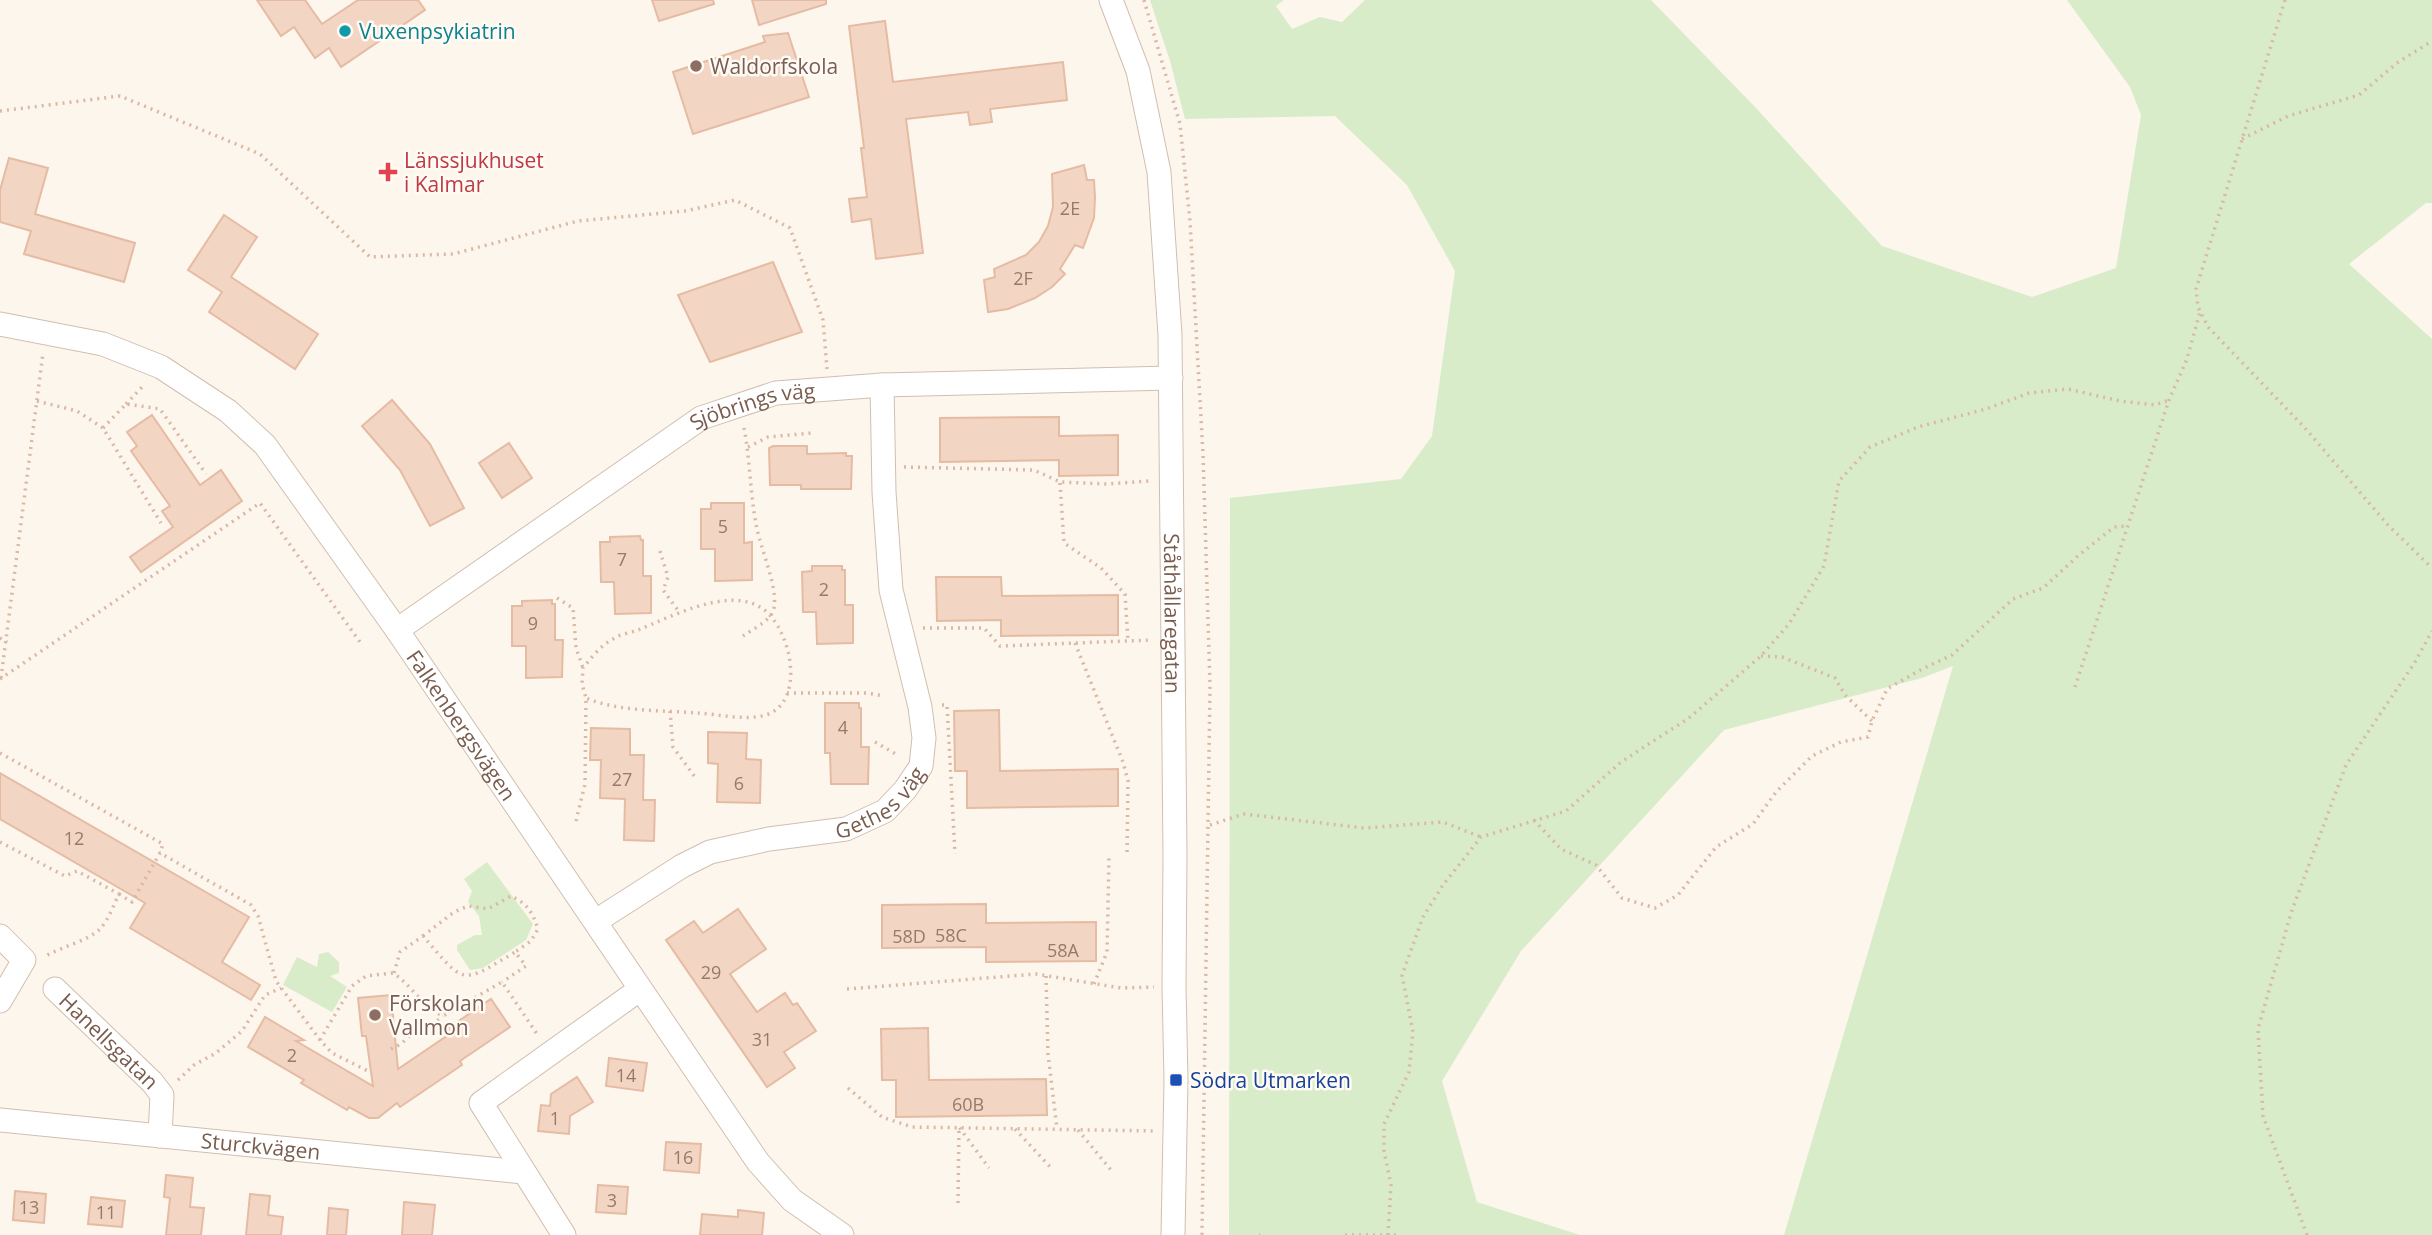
<svg xmlns="http://www.w3.org/2000/svg" width="2432" height="1235" viewBox="0 0 2432 1235" font-family="'Open Sans',sans-serif">
  <style>
    .green { fill: #d8ecc9 }
    .building { fill: #f3d5c3; stroke: #e6bba3; stroke-width: 2 }
    .lines { fill: none; stroke-linecap: round; stroke-linejoin: round }
    .minor-casing { stroke: #d1beb0; stroke-width: 25 }
    .path { stroke: #d9b8a5; stroke-width: 3.5; stroke-dasharray: 2 5; stroke-linecap: butt }
    .minor { stroke: #fff; stroke-width: 23 }
    .culture-dot { fill: #0f9aa8; stroke: #fffaf3; stroke-width: 2.5 }
    .education-dot { fill: #8d6e63; stroke: #fffaf3; stroke-width: 2.5 }
    .health-dot { fill: #e0444e; stroke: #fffaf3; stroke-width: 2.5 }
    .transit-dot { fill: #1a4fb4; stroke: #fffaf3; stroke-width: 2.5 }
    .labels { text-anchor: middle; dominant-baseline: central; stroke-width: 5; stroke-linejoin: round; paint-order: stroke }
    .number-label { font-size: 18px; fill: #987a6a }
    .culture-label { font-size: 21px; fill: #0d838f; stroke: #fffaf3; text-anchor: start }
    .education-label { font-size: 21px; fill: #785e54; stroke: #fffaf3; text-anchor: start }
    .health-label { font-size: 21px; fill: #be3a42; stroke: #fffaf3; text-anchor: start }
    .street-label { font-size: 21px; fill: #7a5c4d; stroke: #fffaf3 }
    .transit-label { font-size: 21px; fill: #164399; stroke: #fffaf3; text-anchor: start }
  </style>
  <rect width="100%" height="100%" fill="#fdf6ec"/>
  <g class="green">
    <path d="M1150,0H1284L1276,6L1292,29L1320,17L1342,22L1365,0H1651L1756,108L1882,246L2032,297L2116,268L2141,115L2130,87L2067,0H2432V203H2426L2349,264L2432,339V1235H1784L1953,666L1922,678L1724,730L1521,951L1442,1081L1477,1202L1580,1235H1229L1230,498L1401,479L1432,436L1455,271L1407,185L1335,116L1185,119L1170,61Z"/>
    <path d="M487,862L533,924L526,940L483,968L470,970L457,950V945L475,935H482L479,916L468,902L472,891L464,879Z"/>
    <path d="M328,952L339,962V973L330,976L347,987L332,1012L283,985L297,957L317,967L319,954Z"/>
  </g>
  <g class="building">
    <path d="M257,0H305L322,24L358,0H418L425,10L341,67L329,48L315,58L294,27L281,36Z"/>
    <path d="M652,0H713L714,4L659,21Z"/>
    <path d="M752,0H826V4L759,25Z"/>
    <path d="M885,21L893,82L1063,62L1067,100L990,109L992,122L970,125L968,112L906,119L923,253L876,259L871,219L852,222L849,199L867,197L861,148H864L849,26Z"/>
    <path d="M788,33L809,97L693,134L673,72L765,42L763,36Z"/>
    <path d="M9,158L48,168L35,214L135,243L124,282L24,254L31,231L0,222V190Z"/>
    <path d="M1084,165L1087,180H1094L1095,197L1094,218L1083,248L1075,245L1060,269L1065,274L1052,287L1035,298L1008,309L988,312L984,280L995,277L994,269L1026,255L1039,242L1048,226L1053,207L1052,174Z"/>
    <path d="M224,215L257,237L231,277L318,334L295,369L209,312L222,292L188,270Z"/>
    <path d="M773,262L802,332L710,362L678,295Z"/>
    <path d="M392,400L430,444L464,508L430,526L400,470L362,426Z"/>
    <path d="M152,415L200,485L221,470L242,501L141,572L130,557L173,527L162,511L170,506L131,451L137,446L127,432Z"/>
    <path d="M1059,417V436L1118,435V475L1059,476V460L940,462V418Z"/>
    <path d="M509,443L532,478L502,498L479,463Z"/>
    <path d="M773,446H807V454L846,453V456H852L851,489H801V485H770L769,448Z"/>
    <path d="M711,503H744V543L752,542V580L715,581V549H701V509H711Z"/>
    <path d="M640,536L641,540H643V576H651V613L615,614L614,582H601L600,542H610V537Z"/>
    <path d="M812,566H842V570H845V605H853V643L817,644L816,612H803L802,572L812,571Z"/>
    <path d="M936,577H1001L1002,596L1118,595V635L1001,636V620L937,621Z"/>
    <path d="M552,600V604H555V640H563L562,677L526,678V646H512V606H522V601Z"/>
    <path d="M825,703H859V708H861V747H869L868,784H831L830,753H825Z"/>
    <path d="M999,710L1000,771L1118,769V806L967,808V771H955L954,711Z"/>
    <path d="M591,728L630,729V755H644L643,800H655L654,841L624,840L625,799L600,798L601,760H590Z"/>
    <path d="M708,732L747,733L746,759L761,760L760,803L717,802L718,764L708,763Z"/>
    <path d="M0,773L249,917L222,962L260,985L251,1000L130,928L145,903L0,819Z"/>
    <path d="M986,904V923L1096,922V961L986,962V947L882,948V905Z"/>
    <path d="M738,909L766,949L730,974L757,1012L785,993L793,1005L797,1003L816,1031L784,1052L795,1068L767,1087L666,940L694,921L703,933Z"/>
    <path d="M391,995L398,1069L451,1033L447,1029L491,999L510,1027L460,1061L462,1065L400,1107L397,1103L378,1118H369L349,1107L347,1110L301,1083L304,1080L248,1047L265,1017L304,1040L296,1041L373,1086L366,1036H362L358,998Z"/>
    <path d="M928,1028L929,1080L1046,1079L1047,1115L896,1117V1080H882L881,1029Z"/>
    <path d="M609,1058L647,1063L643,1091L606,1086Z"/>
    <path d="M577,1077L593,1102L570,1116L569,1134L538,1131L541,1105L550,1106L551,1094Z"/>
    <path d="M666,1142L701,1144L699,1173L664,1170Z"/>
    <path d="M166,1175L193,1178L190,1207L204,1208L201,1235H166L170,1198L164,1197Z"/>
    <path d="M598,1185L628,1187L626,1214L596,1212Z"/>
    <path d="M15,1191L46,1194L44,1223L13,1220Z"/>
    <path d="M250,1194L270,1196L268,1215L283,1217L281,1235H246Z"/>
    <path d="M91,1197L125,1201L122,1227L88,1224Z"/>
    <path d="M404,1202L435,1205L432,1235H402Z"/>
    <path d="M329,1208L348,1210L346,1235H327Z"/>
    <path d="M738,1210L764,1213L762,1235H700L702,1214L738,1217Z"/>
  </g>
  <g class="lines">
    <g class="minor-casing">
      <g id="minor">
        <path id="s1" d="M1111,0L1138,71L1159,172L1170,335L1175,855L1174,986L1176,1080L1173,1235"/>
        <path id="s2" d="M0,324L103,344L161,367L228,411L265,445L397,630L758,1162L792,1200L842,1235"/>
        <path id="s3" d="M397,630L701,418L776,393L882,385L1171,378"/>
        <path id="s4" d="M596,921L682,866L710,852L769,839L846,829L885,811L905,790L921,766L924,738L920,707L891,590L884,492L882,385"/>
        <path d="M0,936L24,960L0,1001"/>
        <path id="s5" d="M55,989L152,1082L162,1095L160,1136"/>
        <path id="s6" d="M0,1120L523,1172"/>
        <path d="M564,1235L481,1103L639,990"/>
      </g>
    </g>
    <g class="path">
      <path d="M1144,0L1180,124L1190,221L1203,454L1210,686L1202,1235"/>
      <path d="M2285,0L2196,289L2198,307L2208,327L2305,428L2387,524L2432,568"/>
      <path d="M0,111L120,96L260,154L370,257L453,254L578,221L685,211L735,200L790,228L823,320L827,369"/>
      <path d="M2242,139L2288,116L2359,95L2397,63L2432,41"/>
      <path d="M37,401L77,411L103,428L161,523"/>
      <path d="M126,404L144,385"/>
      <path d="M103,428L126,404L160,409L206,474"/>
      <path d="M748,447L768,437L812,433"/>
      <path d="M904,467L1034,470L1060,482L1107,484L1149,481"/>
      <path d="M1060,483L1064,543L1101,568L1125,594L1128,641"/>
      <path d="M660,551L668,577L663,590L680,613"/>
      <path d="M557,598L573,608L576,648L583,668"/>
      <path d="M923,628H984L1000,646L1151,640"/>
      <path d="M743,636C753,629 772,620 774,608C778,586 760,548 756,524C750,492 750,459 744,428"/>
      <path d="M0,638L7,642"/>
      <path d="M1075,643L1123,762L1128,781L1127,857"/>
      <path d="M1761,656L1782,657L1835,678L1845,695L1872,721"/>
      <path d="M1,678L43,353"/>
      <path d="M0,679L260,503L360,642"/>
      <path d="M2075,687L2169,400L2187,359L2200,312"/>
      <path d="M787,693H867L884,696"/>
      <path d="M942,705H947L955,854"/>
      <path d="M670,711L673,747L695,777"/>
      <path d="M875,742L899,756"/>
      <path d="M0,753L163,844L160,853"/>
      <path d="M1534,820L1561,849L1596,865L1622,898L1655,908L1678,895L1716,847L1753,824L1776,792L1812,756L1841,742L1868,737L1872,721L1887,689L1922,669L1952,655L2013,599L2043,588L2079,555L2114,527L2128,526"/>
      <path d="M576,821L585,784L586,698L582,684L583,668C591,658 601,645 613,639C620,634 630,633 638,630C670,617 727,587 760,607C790,624 808,701 766,715C745,721 718,714 697,713C661,710 619,712 586,698"/>
      <path d="M1210,825L1244,814L1364,828L1443,822L1481,837"/>
      <path d="M0,842L65,876L77,871L119,894C114,904 108,921 100,929C88,941 60,947 44,957"/>
      <path d="M119,894L132,902L160,853L251,905L258,916L276,981L320,1040L332,1053L368,1071"/>
      <path d="M423,936L454,912L468,906L488,909L511,896C527,903 533,913 538,929L531,941L515,952"/>
      <path d="M394,973L400,952L423,936C465,984 459,986 515,952L526,966L502,982"/>
      <path d="M1046,976L1048,1054L1057,1129"/>
      <path d="M1094,984L1107,952L1109,857"/>
      <path d="M847,989L1036,974L1121,988L1154,987"/>
      <path d="M320,1040L352,986L366,976L393,973C413,986 421,1006 443,1016L502,982L539,1037"/>
      <path d="M391,1049L401,1044L416,1030L429,1028L443,1016"/>
      <path d="M178,1080L194,1065L216,1053L242,1031L265,995L281,988"/>
      <path d="M848,1088L882,1117L912,1127L1155,1131"/>
      <path d="M1015,1129L1053,1170"/>
      <path d="M1078,1130L1111,1170"/>
      <path d="M958,1203L959,1127L989,1168"/>
      <path d="M1259,1235H1260"/>
      <path d="M1345,1235H1397"/>
      <path d="M1388,1235L1391,1185L1384,1151V1124L1409,1072L1413,1032L1402,975L1423,917L1443,885L1481,837L1566,811L1621,762L1689,718L1761,656L1789,624L1824,566L1839,481L1870,447L1918,427L1986,409L2029,393L2068,389L2120,401L2155,405L2169,400"/>
      <path d="M2307,1235L2263,1116L2258,1029L2291,913L2346,765L2415,662L2432,631"/>
    </g>
    <use href="#minor" class="minor"/>
  </g>
  <circle class="culture-dot" cx="345" cy="31" r="7"/>
  <g class="education-dot">
    <circle cx="696" cy="66" r="7"/>
    <circle cx="375" cy="1015" r="7"/>
  </g>
  <path class="health-dot" d="M384.5 161.5h7v7h7v7h-7v7h-7v-7h-7v-7h7z"/>
  <rect class="transit-dot" x="1169" y="1073" width="14" height="14" rx="3.5"/>
  <g class="labels">
    <g class="number-label">
      <text x="1070" y="208">2E</text>
      <text x="1023" y="278">2F</text>
      <text x="723" y="526">5</text>
      <text x="622" y="559">7</text>
      <text x="824" y="589">2</text>
      <text x="533" y="623">9</text>
      <text x="843" y="727">4</text>
      <text x="622" y="779">27</text>
      <text x="739" y="783">6</text>
      <text x="74" y="838">12</text>
      <text x="951" y="935">58C</text>
      <text x="909" y="936">58D</text>
      <text x="1063" y="950">58A</text>
      <text x="711" y="972">29</text>
      <text x="762" y="1039">31</text>
      <text x="292" y="1055">2</text>
      <text x="626" y="1075">14</text>
      <text x="968" y="1104">60B</text>
      <text x="555" y="1118">1</text>
      <text x="683" y="1157">16</text>
      <text x="612" y="1200">3</text>
      <text x="29" y="1207">13</text>
      <text x="106" y="1212">11</text>
    </g>
    <g class="culture-label">
      <text x="359" y="31">Vuxenpsykiatrin</text>
    </g>
    <g class="education-label">
      <text x="710" y="66">Waldorfskola</text>
      <text x="389" y="1003">Förskolan<tspan x="389" dy="24">Vallmon</tspan></text>
    </g>
    <g class="health-label">
      <text x="404" y="160">Länssjukhuset<tspan x="404" dy="24">i Kalmar</tspan></text>
    </g>
    <g class="street-label">
      <text stroke="none"><textPath href="#s3" startOffset="424">Sjöbrings väg</textPath></text>
      <text stroke="none"><textPath href="#s1" startOffset="621">Ståthållaregatan</textPath></text>
      <text stroke="none"><textPath href="#s2" startOffset="640">Falkenbergsvägen</textPath></text>
      <text stroke="none"><textPath href="#s4" startOffset="315">Gethes väg</textPath></text>
      <text stroke="none"><textPath href="#s5" startOffset="75">Hanellsgatan</textPath></text>
      <text stroke="none"><textPath href="#s6" startOffset="262">Sturckvägen</textPath></text>
    </g>
    <g class="transit-label">
      <text x="1190" y="1080">Södra Utmarken</text>
    </g>
  </g>
</svg>
